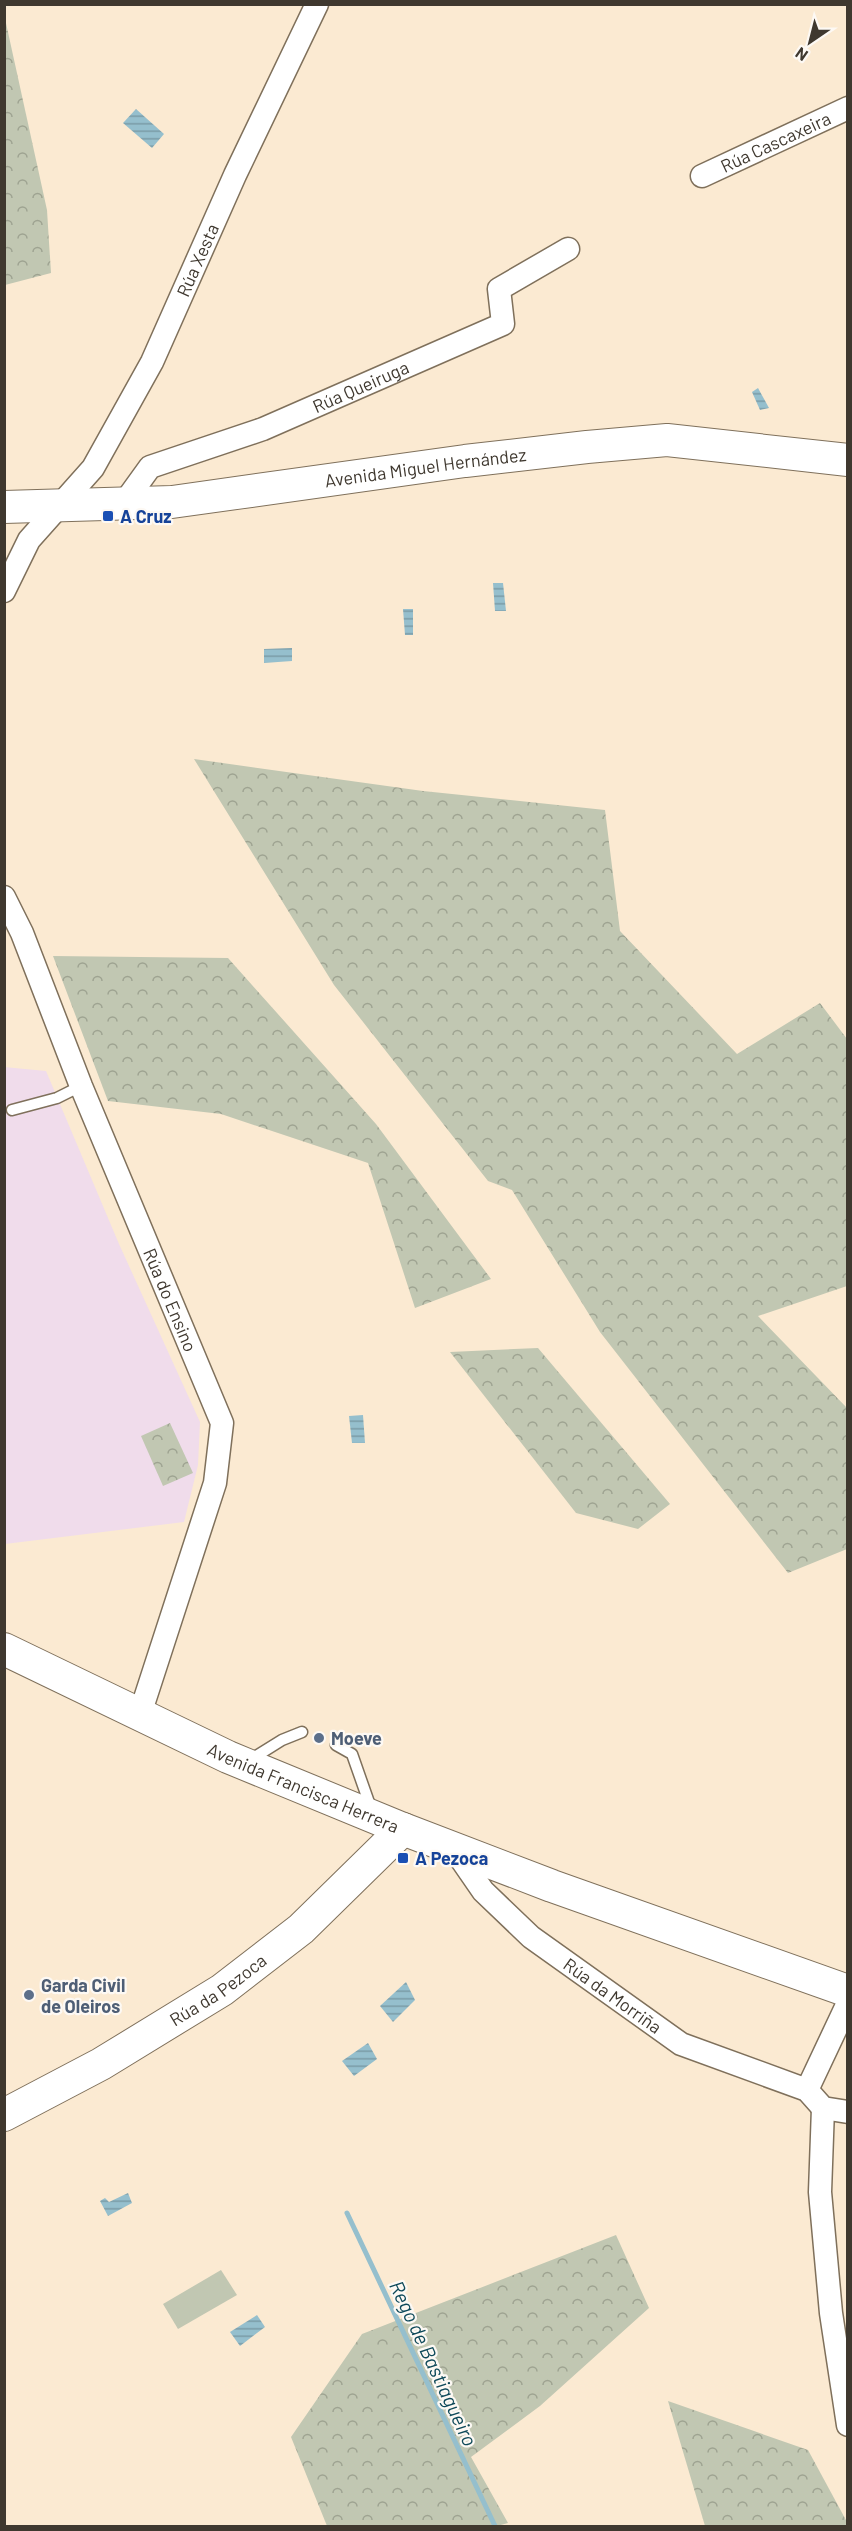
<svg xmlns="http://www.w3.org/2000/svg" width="852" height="2531" viewBox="0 0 852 2531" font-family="Barlow,sans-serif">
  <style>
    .education { fill: #f0dceb }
    .forest { fill: url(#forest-crowns) }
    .pitch { fill: #c1c7b2 }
    .water { fill: url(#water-rules) }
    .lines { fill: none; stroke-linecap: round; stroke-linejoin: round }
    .stream { stroke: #95bfcd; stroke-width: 5 }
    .lane-casing { stroke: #7f705b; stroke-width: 13 }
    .street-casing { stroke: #7f705b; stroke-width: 25 }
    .secondary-casing { stroke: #7f705b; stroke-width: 34 }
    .lane { stroke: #fff; stroke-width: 10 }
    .street { stroke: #fff; stroke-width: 22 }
    .secondary { stroke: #fff; stroke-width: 32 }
    .transit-dot { fill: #1a4fb4; stroke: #fdf9f4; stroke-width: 2 }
    .service-dot { fill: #5c6f8a; stroke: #fdf9f4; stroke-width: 2 }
    .labels { text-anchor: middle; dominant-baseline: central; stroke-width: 4.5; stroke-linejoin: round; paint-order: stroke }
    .street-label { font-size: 18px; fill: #3f382f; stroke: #fdf9f4 }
    .transit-label { font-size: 18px; font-weight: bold; fill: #164399; stroke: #fdf9f4; text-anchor: start }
    .service-label { font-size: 18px; font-weight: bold; fill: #4e5e75; stroke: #fdf9f4; text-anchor: start }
    .water-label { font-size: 20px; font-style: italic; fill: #0e4959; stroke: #fdf9f4 }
  </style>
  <defs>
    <pattern id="forest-crowns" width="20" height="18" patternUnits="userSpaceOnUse" patternTransform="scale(1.5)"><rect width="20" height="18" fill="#c1c7b2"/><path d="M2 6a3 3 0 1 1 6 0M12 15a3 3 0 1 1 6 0" fill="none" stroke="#9ea391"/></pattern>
    <pattern id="water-rules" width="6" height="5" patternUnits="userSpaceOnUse" patternTransform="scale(1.5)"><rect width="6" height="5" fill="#95bfcd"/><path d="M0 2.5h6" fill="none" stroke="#7b9ca7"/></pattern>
  </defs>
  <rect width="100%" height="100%" fill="#fbead2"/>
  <path class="education" d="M4,1067L46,1071L119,1244L200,1422L198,1465L184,1522L5,1544Z"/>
  <g class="forest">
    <path d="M4,14L47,210L51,273L5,285Z"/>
    <path d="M194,759L423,791L605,810L620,931L737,1054L820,1003L847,1039V1286L758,1316L847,1408V1549L788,1573L600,1332L512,1190L488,1181L334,985Z"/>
    <path d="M53,956L228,958L376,1124L491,1279L415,1308L368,1163L221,1114L108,1101Z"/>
    <path d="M538,1348L670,1504L638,1529L576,1513L450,1352Z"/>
    <path d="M170,1423L193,1473L163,1486L141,1436Z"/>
    <path d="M616,2235L649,2308L540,2406L471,2457L508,2523L497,2526H327L291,2437L362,2334Z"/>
    <path d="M668,2401L808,2450L847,2522V2526H705Z"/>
  </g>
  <path class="pitch" d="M221,2270L237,2295L178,2329L163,2304Z"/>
  <g class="water">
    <path d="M136,109L164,134L152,148L123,123Z"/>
    <path d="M758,388L769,408L760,410L752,392Z"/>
    <path d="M493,583H503L506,611H495Z"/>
    <path d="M403,609H413V635H405Z"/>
    <path d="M292,648V661L264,663V649Z"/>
    <path d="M363,1415L365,1443H352L349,1416Z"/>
    <path d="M406,1982L415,2000L393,2022L380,2006Z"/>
    <path d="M368,2043L377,2059L354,2076L342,2061Z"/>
    <path d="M128,2193L132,2203L108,2216L100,2201L105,2198L109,2202Z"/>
    <path d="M257,2315L265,2327L240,2346L230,2332Z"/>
  </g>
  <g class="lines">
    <path class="stream" d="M347,2213L495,2526"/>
    <g class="lane-casing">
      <g id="lane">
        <path d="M12,1110L57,1098L81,1086"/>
        <path d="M336,1745L352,1754L372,1811"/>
        <path d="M250,1760L282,1740L302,1732"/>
      </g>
    </g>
    <g class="street-casing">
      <g id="street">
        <path id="s1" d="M702,176L848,108"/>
        <path id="s2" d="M124,503L150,467L263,429L503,324L499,289L568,249"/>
        <path id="s3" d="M4,591L29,540L93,468L152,362L235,175L317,4"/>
        <path id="s4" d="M4,897L22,933L81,1086L222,1423L215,1483L140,1714"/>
        <path id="s5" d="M454,1849L483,1891L531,1937L681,2044L807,2090L823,2108L848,2112"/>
        <path d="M807,2090L848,2003"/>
        <path d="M823,2108L820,2192L831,2313L848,2425"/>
      </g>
    </g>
    <g class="secondary-casing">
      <g id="secondary">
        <path id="s6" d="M4,507L172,502L465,461L587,447L667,440L848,460"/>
        <path id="s7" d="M4,1649L228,1757L403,1829L552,1886L848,1991"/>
        <path id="s8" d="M4,2115L101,2064L222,1990L301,1929L403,1829"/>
      </g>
    </g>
    <use href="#lane" class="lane"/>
    <use href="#street" class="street"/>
    <use href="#secondary" class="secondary"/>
  </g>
  <g class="transit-dot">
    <rect x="102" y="510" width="12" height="12" rx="3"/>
    <rect x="397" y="1852" width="12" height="12" rx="3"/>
  </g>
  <g class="service-dot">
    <circle cx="319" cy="1738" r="6"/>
    <circle cx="29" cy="1995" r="6"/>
  </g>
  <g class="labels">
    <g class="street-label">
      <text stroke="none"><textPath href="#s1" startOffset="81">Rúa Cascaxeira</textPath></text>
      <text stroke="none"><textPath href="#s3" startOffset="386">Rúa Xesta</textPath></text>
      <text stroke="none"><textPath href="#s2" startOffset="270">Rúa Queiruga</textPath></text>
      <text stroke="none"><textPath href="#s6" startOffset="424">Avenida Miguel Hernández</textPath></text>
      <text stroke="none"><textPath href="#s4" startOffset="436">Rúa do Ensino</textPath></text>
      <text stroke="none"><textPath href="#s7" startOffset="330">Avenida Francisca Herrera</textPath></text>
      <text stroke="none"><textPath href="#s8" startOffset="248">Rúa da Pezoca</textPath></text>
      <text stroke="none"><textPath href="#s5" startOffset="218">Rúa da Morriña</textPath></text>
    </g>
    <g class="transit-label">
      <text x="120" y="516">A Cruz</text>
      <text x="415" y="1858">A Pezoca</text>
    </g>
    <g class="service-label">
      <text x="331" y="1738">Moeve</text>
      <text x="41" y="1985">Garda Civil<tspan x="41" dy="21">de Oleiros</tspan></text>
    </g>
    <g class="water-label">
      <text transform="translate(434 2363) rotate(65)">Rego de Bastiagueiro</text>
    </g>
  </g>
  <rect width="852" height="2531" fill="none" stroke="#3f382f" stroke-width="12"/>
  <g transform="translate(810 42) rotate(215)" stroke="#fdf9f4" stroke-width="4.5" paint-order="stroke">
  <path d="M0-4.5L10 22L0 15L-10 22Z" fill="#3f382f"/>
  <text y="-9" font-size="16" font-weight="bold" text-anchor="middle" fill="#3f382f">N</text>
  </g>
</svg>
